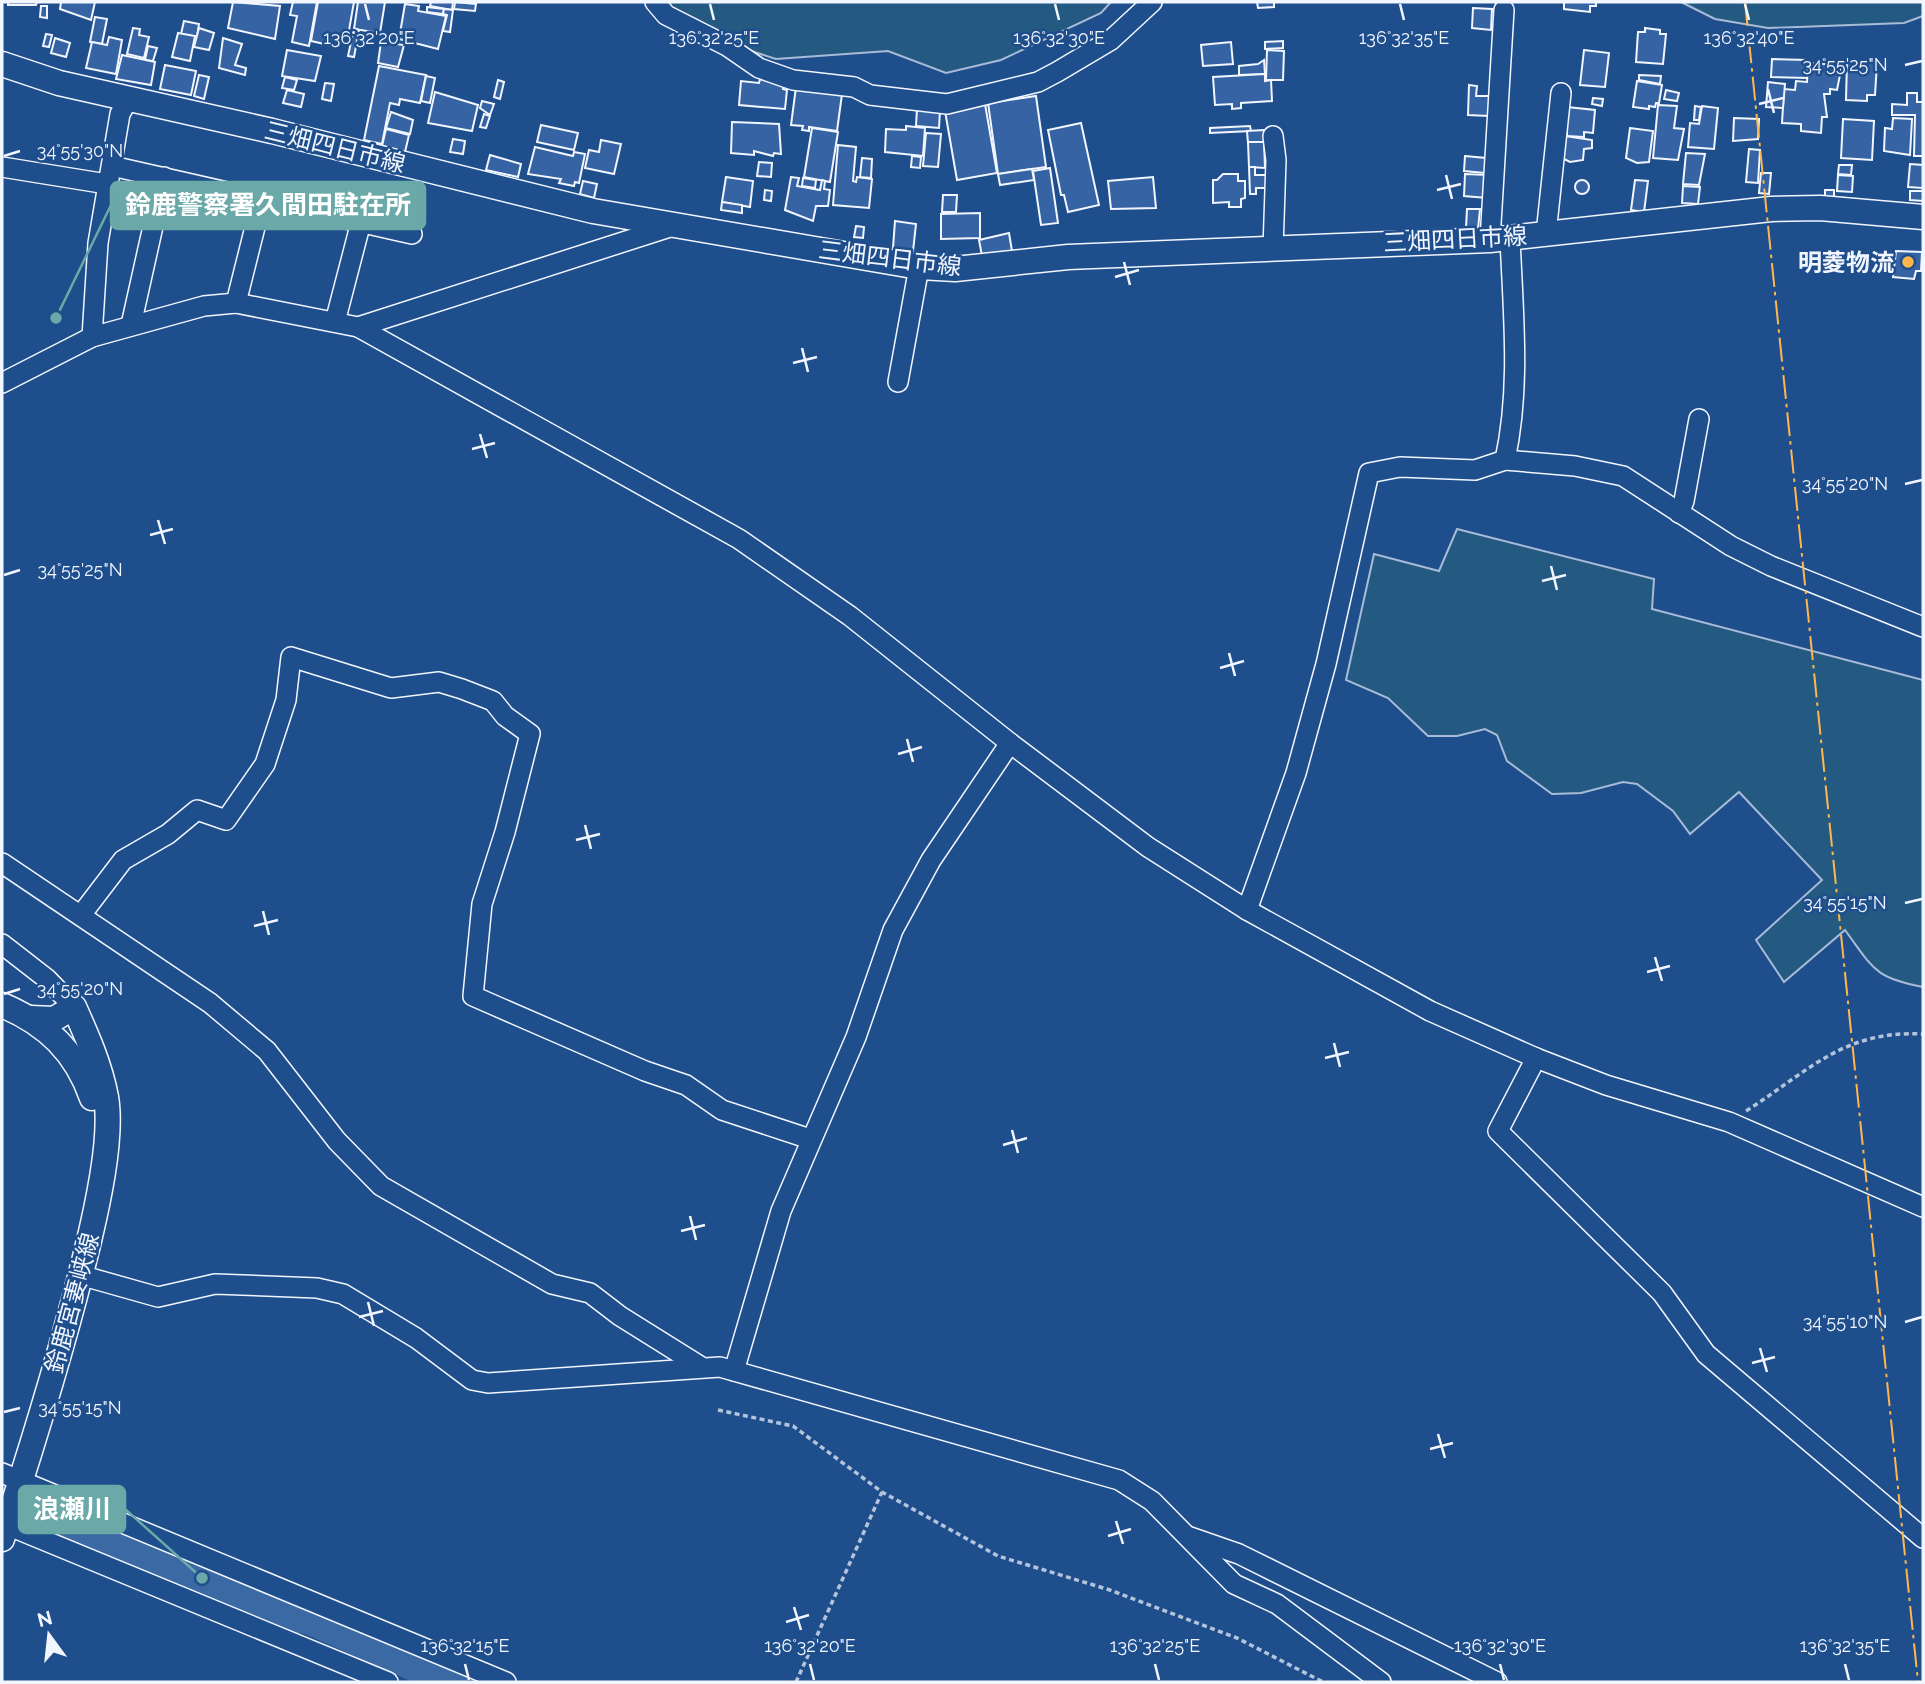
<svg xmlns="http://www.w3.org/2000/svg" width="1925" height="1684" viewBox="0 0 1925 1684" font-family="Raleway,'Noto Sans JP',sans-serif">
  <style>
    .green { fill: #245a82; stroke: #a8bbd7; stroke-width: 2 }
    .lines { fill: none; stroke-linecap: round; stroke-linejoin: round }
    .river { stroke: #3b69a3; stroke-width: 32 }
    .building { fill: #3563a3; stroke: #f2f6ff; stroke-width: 2 }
    .minor-casing { stroke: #f2f6ff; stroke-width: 22 }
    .major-casing { stroke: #f2f6ff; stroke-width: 27 }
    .path { stroke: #b3c4dc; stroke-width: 3.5; stroke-dasharray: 5 3.5; stroke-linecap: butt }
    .minor { stroke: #1f4e8c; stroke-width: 19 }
    .major { stroke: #1f4e8c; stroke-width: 24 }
    .power { stroke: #ffb74d; stroke-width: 2; stroke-dasharray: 24 5 3.5 5; stroke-linecap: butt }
    .ticks { fill: none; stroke: #f2f6ff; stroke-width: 2.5 }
    .poi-dot { fill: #ffb74d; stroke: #1f4e8c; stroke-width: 2.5 }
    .labels { text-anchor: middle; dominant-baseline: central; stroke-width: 5; stroke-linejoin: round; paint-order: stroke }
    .street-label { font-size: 24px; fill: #f2f6ff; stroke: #1f4e8c }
    .poi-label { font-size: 24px; font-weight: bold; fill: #f2f6ff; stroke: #1f4e8c; text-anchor: end }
    .ticks-label { font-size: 18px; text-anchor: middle; fill: #f2f6ff; stroke: #1f4e8c; stroke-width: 5; stroke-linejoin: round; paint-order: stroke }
    .leader { fill: none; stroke: #6aa9a8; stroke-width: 2.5 }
    .callout-dot { fill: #6aa9a8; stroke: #1f4e8c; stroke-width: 2.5 }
    .callout { fill: #6aa9a8; stroke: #6aa9a8; stroke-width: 2.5 }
    .callout-label { font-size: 26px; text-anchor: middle; font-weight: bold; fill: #fff }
  </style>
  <rect width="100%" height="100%" fill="#1f4e8c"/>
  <g class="green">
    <path d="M667,2H1111L1101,13L1001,60L946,73L888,51L776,59L693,32Z"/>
    <path d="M1681,2H1923V16L1904,23L1768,28L1715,19Z"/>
    <path d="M1457,529L1654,579L1652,609L1923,680V987C1874,978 1873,968 1845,930L1784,982L1756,940L1822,880L1739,792L1690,834L1673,811L1637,784L1623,782L1581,793L1552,794L1507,761L1497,735L1485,729L1457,736H1428L1388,698L1346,680L1374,554L1439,571Z"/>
  </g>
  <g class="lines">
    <path class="river" d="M2,1496L202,1578L282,1615L308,1618L452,1682"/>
  </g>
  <g class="building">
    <path d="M8,2H37L36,5H8Z"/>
    <path d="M61,2H95L91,20L60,9Z"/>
    <path d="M233,2L280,6L275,39L228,28Z"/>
    <path d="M293,2H317L309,46L292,42L297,16L290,15Z"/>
    <path d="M318,2H354L348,36L335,34L333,46L311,41Z"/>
    <path d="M358,2H385L380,33L354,29Z"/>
    <path d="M431,2H453L452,10L430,6Z"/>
    <path d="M455,2L476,4L475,11L454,9Z"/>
    <path d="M1257,2H1274V7L1258,8Z"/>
    <path d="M1564,2H1596V6H1590V12L1564,9Z"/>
    <path d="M405,4L419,6L418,11L446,16L438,49L399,39Z"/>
    <path d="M41,6H47V18L40,17Z"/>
    <path d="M427,7L444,9L443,14L427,12Z"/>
    <path d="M1473,8L1492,9L1491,30L1472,28Z"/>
    <path d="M444,9L453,10L450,32L443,31L447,15L443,14Z"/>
    <path d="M95,17L107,19L102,44L90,42Z"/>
    <path d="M184,21L199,24L197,37L181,34Z"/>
    <path d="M133,28L140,29L139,35L149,37L144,58L127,54Z"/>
    <path d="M199,28L214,33L209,50L194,47Z"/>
    <path d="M354,28L359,30L354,57L348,56Z"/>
    <path d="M1645,28L1660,30V34H1666L1663,64L1636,62L1638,32H1645Z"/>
    <path d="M178,33L195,36L190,61L172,57Z"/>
    <path d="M46,34L52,35L49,47L43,46Z"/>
    <path d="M109,37L122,40L116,74L86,68L92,42L107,45Z"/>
    <path d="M55,38L70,43L66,57L51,53Z"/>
    <path d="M223,38L242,44L235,65L246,68L245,75L219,68Z"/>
    <path d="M1283,41V48L1265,49V42Z"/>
    <path d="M381,42L404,45L398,67L378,63Z"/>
    <path d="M1231,42L1233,64L1203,66L1201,45Z"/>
    <path d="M148,46L157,48L153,61L145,60Z"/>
    <path d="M287,50L321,56L315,81L282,76Z"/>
    <path d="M1267,50L1284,51L1283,80H1266Z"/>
    <path d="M1584,50L1609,53L1605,87L1580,85Z"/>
    <path d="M122,55L155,62L151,85L116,79Z"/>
    <path d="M1772,59L1807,60V78L1771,77Z"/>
    <path d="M1264,60L1265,74L1239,75V66L1258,64Z"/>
    <path d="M1847,61L1877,63L1875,95H1867V101L1846,100Z"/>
    <path d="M1808,63L1842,65L1837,90L1830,89V94H1824L1827,117H1822L1821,133L1801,131V124L1782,123L1784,89L1795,90L1796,81L1807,82Z"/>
    <path d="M165,65L196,71L191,95L160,89Z"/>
    <path d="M379,66L426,75L420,103L400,99L399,105L390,103L382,144L364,140Z"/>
    <path d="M1265,74V81L1271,80L1272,101L1241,103V108L1232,109V104L1215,105L1213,77Z"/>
    <path d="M199,75L209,77L204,99L194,96Z"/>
    <path d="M1639,75L1661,76L1660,84L1639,80Z"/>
    <path d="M426,76L435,78L430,103L421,101Z"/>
    <path d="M285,77L297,80L294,90L282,88Z"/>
    <path d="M760,79L784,84L783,89L787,90L785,109L739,105L741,81L759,83Z"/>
    <path d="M498,80L504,82L500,99L494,97Z"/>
    <path d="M1637,81L1662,85L1659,103H1656L1655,107L1649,106V109L1633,107Z"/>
    <path d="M1768,82L1785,84L1783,108L1766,107Z"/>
    <path d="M325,83L334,84L331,101L322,99Z"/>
    <path d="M1469,85L1477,86L1476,96H1490L1489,116L1468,115Z"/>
    <path d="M796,87L842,94L837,131L809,127V131L802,130L803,126L791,125Z"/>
    <path d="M287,90L304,94L301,107L283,103Z"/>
    <path d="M1666,90L1679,93L1677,101L1664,99Z"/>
    <path d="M435,92L478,105L472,131L428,123Z"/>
    <path d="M1907,93H1917V102H1923V156H1914L1915,115H1892V104L1907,105Z"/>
    <path d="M1036,96L1046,167L998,174L988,103Z"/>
    <path d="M1593,98L1603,99L1602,106L1592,104Z"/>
    <path d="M482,101L494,104L490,115L480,108Z"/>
    <path d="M985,104L997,173L957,180L945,111Z"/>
    <path d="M1658,105L1677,106L1674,128L1684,129L1678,160L1653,158Z"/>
    <path d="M1695,106L1701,107L1699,120H1694Z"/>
    <path d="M1702,106L1718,108L1714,149L1688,147L1690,123L1699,124Z"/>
    <path d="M1567,107L1595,110L1593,133L1584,132V137L1567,136Z"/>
    <path d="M917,108L940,110L939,128L916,126Z"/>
    <path d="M391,112L413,120L410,134L386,128Z"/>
    <path d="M484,114L490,116L486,128L480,127Z"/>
    <path d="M1734,118L1759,119L1758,139L1733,141Z"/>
    <path d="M1893,118L1912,119L1910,155L1884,151L1885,128L1892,129Z"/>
    <path d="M1843,119L1874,121L1872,160L1841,158Z"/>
    <path d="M732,122L779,124L781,154L774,153L773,156L754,151V155L731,153Z"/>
    <path d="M1081,123L1099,205L1068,212L1064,195H1061L1048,130Z"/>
    <path d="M541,125L578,133L574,150L537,142Z"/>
    <path d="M906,126L925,128L923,156L885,152L886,129L906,130Z"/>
    <path d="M1250,126L1251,131L1210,133V128Z"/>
    <path d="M812,128L838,132L830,182L804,177Z"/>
    <path d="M1630,128L1653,131L1649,162L1637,163L1626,158Z"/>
    <path d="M386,129L409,135L405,152L382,146Z"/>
    <path d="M1264,130V142L1248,143L1247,131Z"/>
    <path d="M926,133L941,134L938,167L923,166Z"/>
    <path d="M1565,136L1592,140V148L1584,149L1583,160L1570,162L1562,158Z"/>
    <path d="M453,139L465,141L463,154L450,152Z"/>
    <path d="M601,140L621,144L614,174L585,168L589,150L599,152Z"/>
    <path d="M1248,142H1264L1265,168L1249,167Z"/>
    <path d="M838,145L856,147L853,181L856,182L857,177L872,179L869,208L833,205Z"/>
    <path d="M535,147L573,156L574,152L585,154L579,183L575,182L574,186L559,183L561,179L528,174Z"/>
    <path d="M1749,149L1760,150L1758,183L1746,182Z"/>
    <path d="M1686,153L1705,154L1699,185L1683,184Z"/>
    <path d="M490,155L521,164L518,177L486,170Z"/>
    <path d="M912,156L921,157L920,168L911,167Z"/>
    <path d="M1465,156L1486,158L1485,173L1464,171Z"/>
    <path d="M862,158L872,159L871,178L860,177Z"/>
    <path d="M759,162L772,163L771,177L757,176Z"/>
    <path d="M1910,164L1923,165V188L1908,187Z"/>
    <path d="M1839,165H1852L1851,175L1838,174Z"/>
    <path d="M1249,167H1255V175H1267V188H1256V194H1250Z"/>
    <path d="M1050,168L1058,223L1041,225L1033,171Z"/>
    <path d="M1032,169L1034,180L1000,185L998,174Z"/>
    <path d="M1761,173H1771L1769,194L1759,193Z"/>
    <path d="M1223,174H1238V181H1245V198L1241,199V207H1229V202L1213,203V180H1217Z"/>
    <path d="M1465,174L1488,175L1487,198L1464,196Z"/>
    <path d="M1838,175L1853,176L1852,192L1837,191Z"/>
    <path d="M726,177L753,181L750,207L722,202Z"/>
    <path d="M791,177L799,178L797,186L820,190L822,180L825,181L824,189L830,190L828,206H816L813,221L785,210Z"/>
    <path d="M1153,177L1156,208L1111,209L1108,181Z"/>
    <path d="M803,178L816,180L815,188L802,186Z"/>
    <path d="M1635,180L1648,181L1644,212L1631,210Z"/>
    <circle cx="1582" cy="187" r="7"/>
    <path d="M583,181L597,184L594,198L580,194Z"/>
    <path d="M1683,186L1700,187L1698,204L1682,203Z"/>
    <path d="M765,190L772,191L771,201L764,200Z"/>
    <rect x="1825" y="190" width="9" height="8"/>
    <path d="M1910,191H1923V201L1910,200Z"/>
    <path d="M943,195H957L956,212H942Z"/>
    <path d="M722,202L742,205V213L721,210Z"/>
    <path d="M1467,209H1480L1478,229L1466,228Z"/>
    <path d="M980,213V238L941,239V214Z"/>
    <path d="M895,221L916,224L913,251L893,248Z"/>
    <path d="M856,226L864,227L863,238L854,237Z"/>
    <path d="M1009,233L1012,251L982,256L979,240Z"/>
    <path d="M1896,251L1922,252L1921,271H1916L1914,279L1893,277Z"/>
  </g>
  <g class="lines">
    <g class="minor-casing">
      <g id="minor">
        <path d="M655,2L666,15L727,46L759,68L793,80L854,87L870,95L947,104L1038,82L1057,72L1111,40L1152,2"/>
        <path d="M1273,136L1276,160L1273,249"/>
        <path d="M112,166L412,234"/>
        <path d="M2,167L107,184"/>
        <path d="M1546,234L1561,93"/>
        <path d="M1490,240L1504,10"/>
        <path d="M236,303L262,199"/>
        <path d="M335,322L361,222"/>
        <path d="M131,325L164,177"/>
        <path d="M358,327L673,226"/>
        <path d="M92,337L98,243L120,114L128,99"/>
        <path d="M898,382L919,267"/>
        <path d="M2,383L92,337L204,306L236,303L358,327L739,539L850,616L1010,743L1148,847L1247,910L1430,1011L1536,1058L1606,1085L1729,1122L1923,1207"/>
        <path d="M1505,460C1521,387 1513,312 1510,238"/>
        <path d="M1679,513L1684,501L1699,419"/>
        <path d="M2,863L210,1003L267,1051L337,1141L381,1186L552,1284L590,1293L620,1316L700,1366"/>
        <path d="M1247,910L1296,773L1326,664L1369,473L1400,467L1475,470L1505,460L1575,466L1623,476L1731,546L1771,566L1923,627"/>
        <path d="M81,915L123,860L168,834L197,810L226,820L265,764L286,700L291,657L391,688L439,682L462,689L493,701L505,716L530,734L505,832L482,904L473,996L645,1071L686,1085L722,1110L810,1139"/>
        <path d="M2,944L47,979L74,1007"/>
        <path d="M1536,1058L1498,1131L1662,1293L1706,1354L1923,1538"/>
        <path d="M80,1275L158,1297L215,1284L317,1288L343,1294L416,1338L472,1380L488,1383L720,1367L1119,1480L1152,1501L1234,1584L1277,1604L1381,1682"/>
        <path d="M734,1371L781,1211L856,1037L893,930L931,860L1010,743"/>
        <path d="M2,1473L506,1682"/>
        <path d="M2,1523L388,1682"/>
        <path d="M1190,1537L1239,1554L1497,1682"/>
      </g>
    </g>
    <g class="major-casing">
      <g id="major">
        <path d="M2,64L59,83L272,131L593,211L919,267L955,269L1068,257L1490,240L1771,209L1820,208L1923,217"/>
        <path d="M2,1005C47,1024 76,1052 92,1098"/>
        <path d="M2,1539C33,1444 63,1347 87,1249C97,1208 113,1138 106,1097C100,1065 87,1036 74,1007L54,1019L31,1018"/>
      </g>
    </g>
    <g class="path">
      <path d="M1746,1111C1809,1071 1843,1030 1923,1034"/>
      <path d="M718,1410L793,1426L882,1492L998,1556L1110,1590L1237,1638L1323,1682"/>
      <path d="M796,1682L882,1492"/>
    </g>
    <use href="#minor" class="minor"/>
    <use href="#major" class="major"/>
    <path class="power" d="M1745,2L1918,1682"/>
  </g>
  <path class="ticks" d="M365,4L369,20M710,4L714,20M1055,4L1059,20M1400,4L1404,20M1745,4L1749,20M1905,65L1922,61M1768,89L1774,113M1759,104L1783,98M4,156L20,151M1446,175L1452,199M1437,190L1461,184M1124,262L1130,285M1115,277L1139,270M802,348L808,372M793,363L817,357M480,434L487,458M472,449L495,443M1905,484L1922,480M158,520L165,544M150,535L173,529M1551,566L1557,590M4,575L20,570M1542,581L1566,575M1229,653L1235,676M1220,668L1244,661M907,739L913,762M898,754L922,747M585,825L591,849M576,840L600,834M1905,903L1922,899M263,911L269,935M254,926L278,920M1655,957L1662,981M1647,972L1670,966M4,994L20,989M1334,1043L1340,1067M1325,1058L1349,1052M1012,1130L1018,1153M1003,1145L1027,1138M690,1216L696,1240M681,1231L705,1225M368,1302L374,1326M359,1317L383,1311M1905,1322L1922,1317M1760,1348L1767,1372M1752,1363L1775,1357M4,1412L20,1408M1438,1434L1445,1458M1430,1449L1453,1443M1116,1521L1123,1544M1108,1536L1131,1529M794,1607L801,1630M786,1622L809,1615M465,1664L469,1680M810,1664L814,1680M1155,1664L1159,1680M1500,1664L1504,1680M1845,1664L1849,1680"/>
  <circle class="poi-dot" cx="1908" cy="262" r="7"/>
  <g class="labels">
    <g class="street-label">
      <text transform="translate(335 147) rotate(14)">三畑四日市線</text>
      <text transform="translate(1455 239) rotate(-3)">三畑四日市線</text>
      <text transform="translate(890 258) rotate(7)">三畑四日市線</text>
      <text transform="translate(72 1303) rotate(-75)">鈴鹿宮妻峡線</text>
    </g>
    <g class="poi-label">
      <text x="1894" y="262">明菱物流</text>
    </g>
  </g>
  <g class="ticks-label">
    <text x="369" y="44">136°32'20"E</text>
    <text x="714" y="44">136°32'25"E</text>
    <text x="1059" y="44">136°32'30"E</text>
    <text x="1404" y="44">136°32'35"E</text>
    <text x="1749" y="44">136°32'40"E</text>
    <text x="1845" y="71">34°55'25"N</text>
    <text x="80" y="157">34°55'30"N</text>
    <text x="1845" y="490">34°55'20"N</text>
    <text x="80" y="576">34°55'25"N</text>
    <text x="1845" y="909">34°55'15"N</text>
    <text x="80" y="995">34°55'20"N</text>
    <text x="1845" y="1328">34°55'10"N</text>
    <text x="80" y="1414">34°55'15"N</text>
    <text x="465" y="1652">136°32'15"E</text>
    <text x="810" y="1652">136°32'20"E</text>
    <text x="1155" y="1652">136°32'25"E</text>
    <text x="1500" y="1652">136°32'30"E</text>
    <text x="1845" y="1652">136°32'35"E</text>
  </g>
  <path class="leader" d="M56 318L111 205M202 1578L125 1509"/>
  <g class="callout-dot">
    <circle cx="56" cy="318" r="7"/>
    <circle cx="202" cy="1578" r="7"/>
  </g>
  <g class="callout">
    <rect x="111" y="182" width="314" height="47" rx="7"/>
    <rect x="19" y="1486" width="106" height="47" rx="7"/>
  </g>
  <g class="callout-label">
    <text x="268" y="214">鈴鹿警察署久間田駐在所</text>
    <text x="72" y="1518">浪瀬川</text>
  </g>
  <rect width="1925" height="1684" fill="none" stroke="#f2f6ff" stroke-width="7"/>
  <g transform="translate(49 1635) rotate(345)" stroke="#1f4e8c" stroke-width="5" paint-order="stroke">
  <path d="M0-5L12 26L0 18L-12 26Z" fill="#f2f6ff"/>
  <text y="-10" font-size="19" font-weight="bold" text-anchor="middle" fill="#f2f6ff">N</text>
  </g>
</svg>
